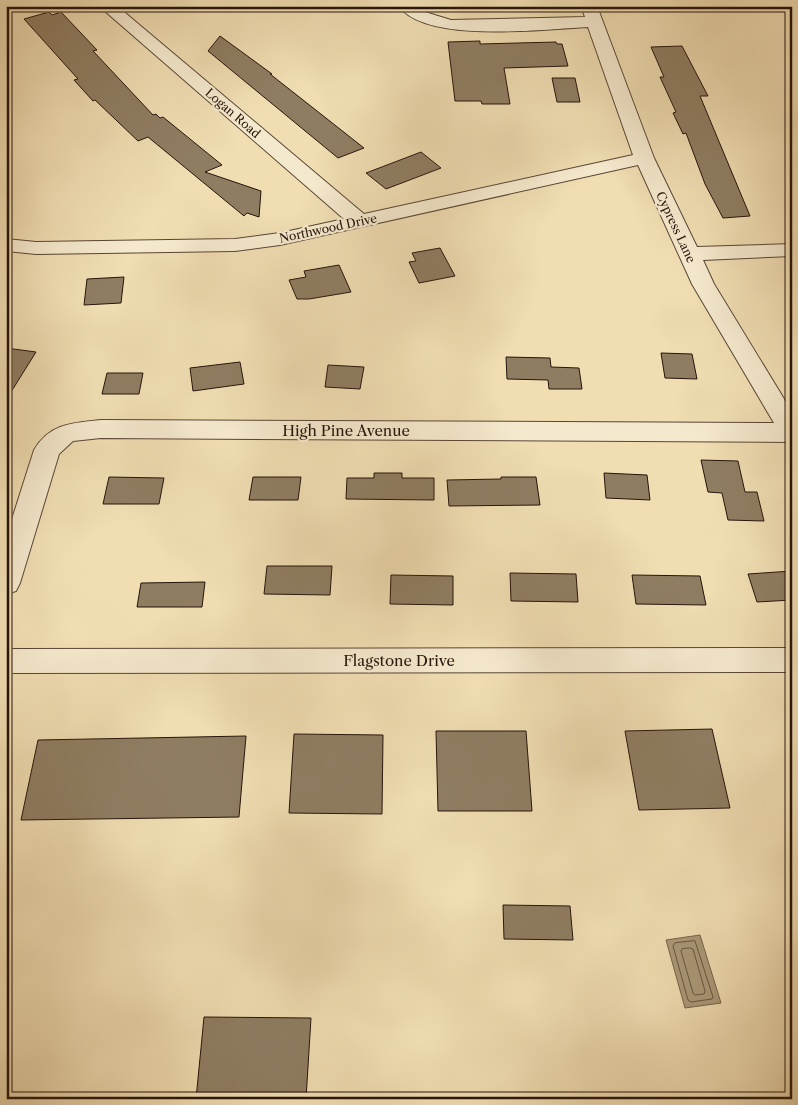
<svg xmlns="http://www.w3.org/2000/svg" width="798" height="1105" viewBox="0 0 798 1105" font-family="'Libre Caslon Text',serif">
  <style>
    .water { fill: #ab9979; stroke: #76644d }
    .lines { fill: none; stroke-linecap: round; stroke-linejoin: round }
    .shore { stroke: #685642; stroke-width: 1 }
    .building { fill: #8f7d62; stroke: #26140b }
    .street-casing { stroke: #584635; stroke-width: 2 }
    .street { fill: #f5e9cd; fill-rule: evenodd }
    .labels { text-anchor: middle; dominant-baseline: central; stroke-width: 4.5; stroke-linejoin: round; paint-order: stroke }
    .far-street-label { font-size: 12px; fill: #26140b; stroke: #f5e9cd }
    .street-label { font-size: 15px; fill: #26140b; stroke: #f5e9cd }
  </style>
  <rect width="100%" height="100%" fill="#f0ddb2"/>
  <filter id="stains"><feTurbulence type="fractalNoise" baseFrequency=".004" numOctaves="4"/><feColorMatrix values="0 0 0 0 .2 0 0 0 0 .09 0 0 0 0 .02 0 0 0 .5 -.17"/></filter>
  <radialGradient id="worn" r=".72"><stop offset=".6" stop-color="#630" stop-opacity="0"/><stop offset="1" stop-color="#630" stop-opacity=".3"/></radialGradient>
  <path class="water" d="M700,935L721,1003L685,1008L666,940Z"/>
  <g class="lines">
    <g class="shore">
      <path d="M695,941L713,997L712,999L691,1002L688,1000L673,946L675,943Z"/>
      <path d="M690,948L693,949L705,991L704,994L695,995L693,993L681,951L682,949Z"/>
    </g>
  </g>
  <g class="building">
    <path d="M49,12L52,15L61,12L97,50L93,51L153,115L156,114L160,118L163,117L222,165L205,172L261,191L259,217L247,213L244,216L148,137L138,141L95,100L93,101L74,80L78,79L24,19Z"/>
    <path d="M220,36L272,74H270L364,148L338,158L208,51Z"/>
    <path d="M480,41V44L556,42L557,44H562L568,66L504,68L510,104H482L481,101H455L448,42Z"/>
    <path d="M682,46L708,96H700L750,216L723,218L705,184L686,133L683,134L673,113L676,112L660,77H664L651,47Z"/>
    <path d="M552,78H575L580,102H557Z"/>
    <path d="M421,152L441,168L386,189L366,173Z"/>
    <path d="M440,248L455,276L419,283L409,262L416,261L412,253Z"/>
    <path d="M339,265L351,292L309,299H297L289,280L306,277L304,271Z"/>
    <path d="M124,277L121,303L84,305L87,279Z"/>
    <path d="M6,348L36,352L6,400Z"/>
    <path d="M661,353L692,354L697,379L665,378Z"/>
    <path d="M506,357L550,358L551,367L579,368L582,389H549L548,380L507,379Z"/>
    <path d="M240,362L244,384L193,391L190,368Z"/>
    <path d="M328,365L364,367L360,389L325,387Z"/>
    <path d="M107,373H143L139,394H102Z"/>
    <path d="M701,460L738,461L745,492H757L764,521L728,520L722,493L708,492Z"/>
    <path d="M374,473H402V478H434V500L346,499L347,478H374Z"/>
    <path d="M604,473L647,475L650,500L606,498Z"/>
    <path d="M109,477L164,478L159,504H103Z"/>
    <path d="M253,477H301L298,500H249Z"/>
    <path d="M501,477H536L540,505L449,506L447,480L501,479Z"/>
    <path d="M267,566H332L330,595L264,594Z"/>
    <path d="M792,571V600L757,602L748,574Z"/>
    <path d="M510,573L576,574L578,602L511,601Z"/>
    <path d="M391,575L453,576V605L390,604Z"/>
    <path d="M632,575L700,576L706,605L636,604Z"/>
    <path d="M205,582L202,607H137L141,583Z"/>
    <path d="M712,729L730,808L639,810L625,731Z"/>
    <path d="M436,731H526L532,811H438Z"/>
    <path d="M294,734L383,735L382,814L289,813Z"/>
    <path d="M246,736L239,817L21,820L38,740Z"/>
    <path d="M503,905L570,906L573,940L504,939Z"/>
    <path d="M204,1017L311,1018L306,1099H196Z"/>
  </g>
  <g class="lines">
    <g class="street-casing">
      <g id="street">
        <path d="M99,6H117L364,214L633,155L588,27C545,29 425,44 399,6H417L425,12L451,20L585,17L581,6H597L654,158L697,247L792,244V256L703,260L714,284L792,412V442L101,438L73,441L59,454L20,583L16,591L6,594V538L34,450C50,423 73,423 101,420L774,423L692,284L638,165L280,245L235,251L36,254L6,251V239L36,242L235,239L280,233L344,219Z"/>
        <path d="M792,648V672L6,673V649Z"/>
      </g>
    </g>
    <use href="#street" class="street"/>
  </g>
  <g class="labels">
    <g class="far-street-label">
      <text transform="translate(233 113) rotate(41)">Logan Road</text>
      <text transform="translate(676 227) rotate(65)">Cypress Lane</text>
      <text transform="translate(328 228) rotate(-12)">Northwood Drive</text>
    </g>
    <g class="street-label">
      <text x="346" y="430">High Pine Avenue</text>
      <text x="399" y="660">Flagstone Drive</text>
    </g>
  </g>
  <rect width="798" height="1105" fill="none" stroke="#f0ddb2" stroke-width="25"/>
  <rect x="8" y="8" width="783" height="1090" fill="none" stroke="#26140b" stroke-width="2.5"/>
  <rect x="12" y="12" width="773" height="1080" fill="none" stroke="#26140b"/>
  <rect width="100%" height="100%" filter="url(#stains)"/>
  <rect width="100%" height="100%" fill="url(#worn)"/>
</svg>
